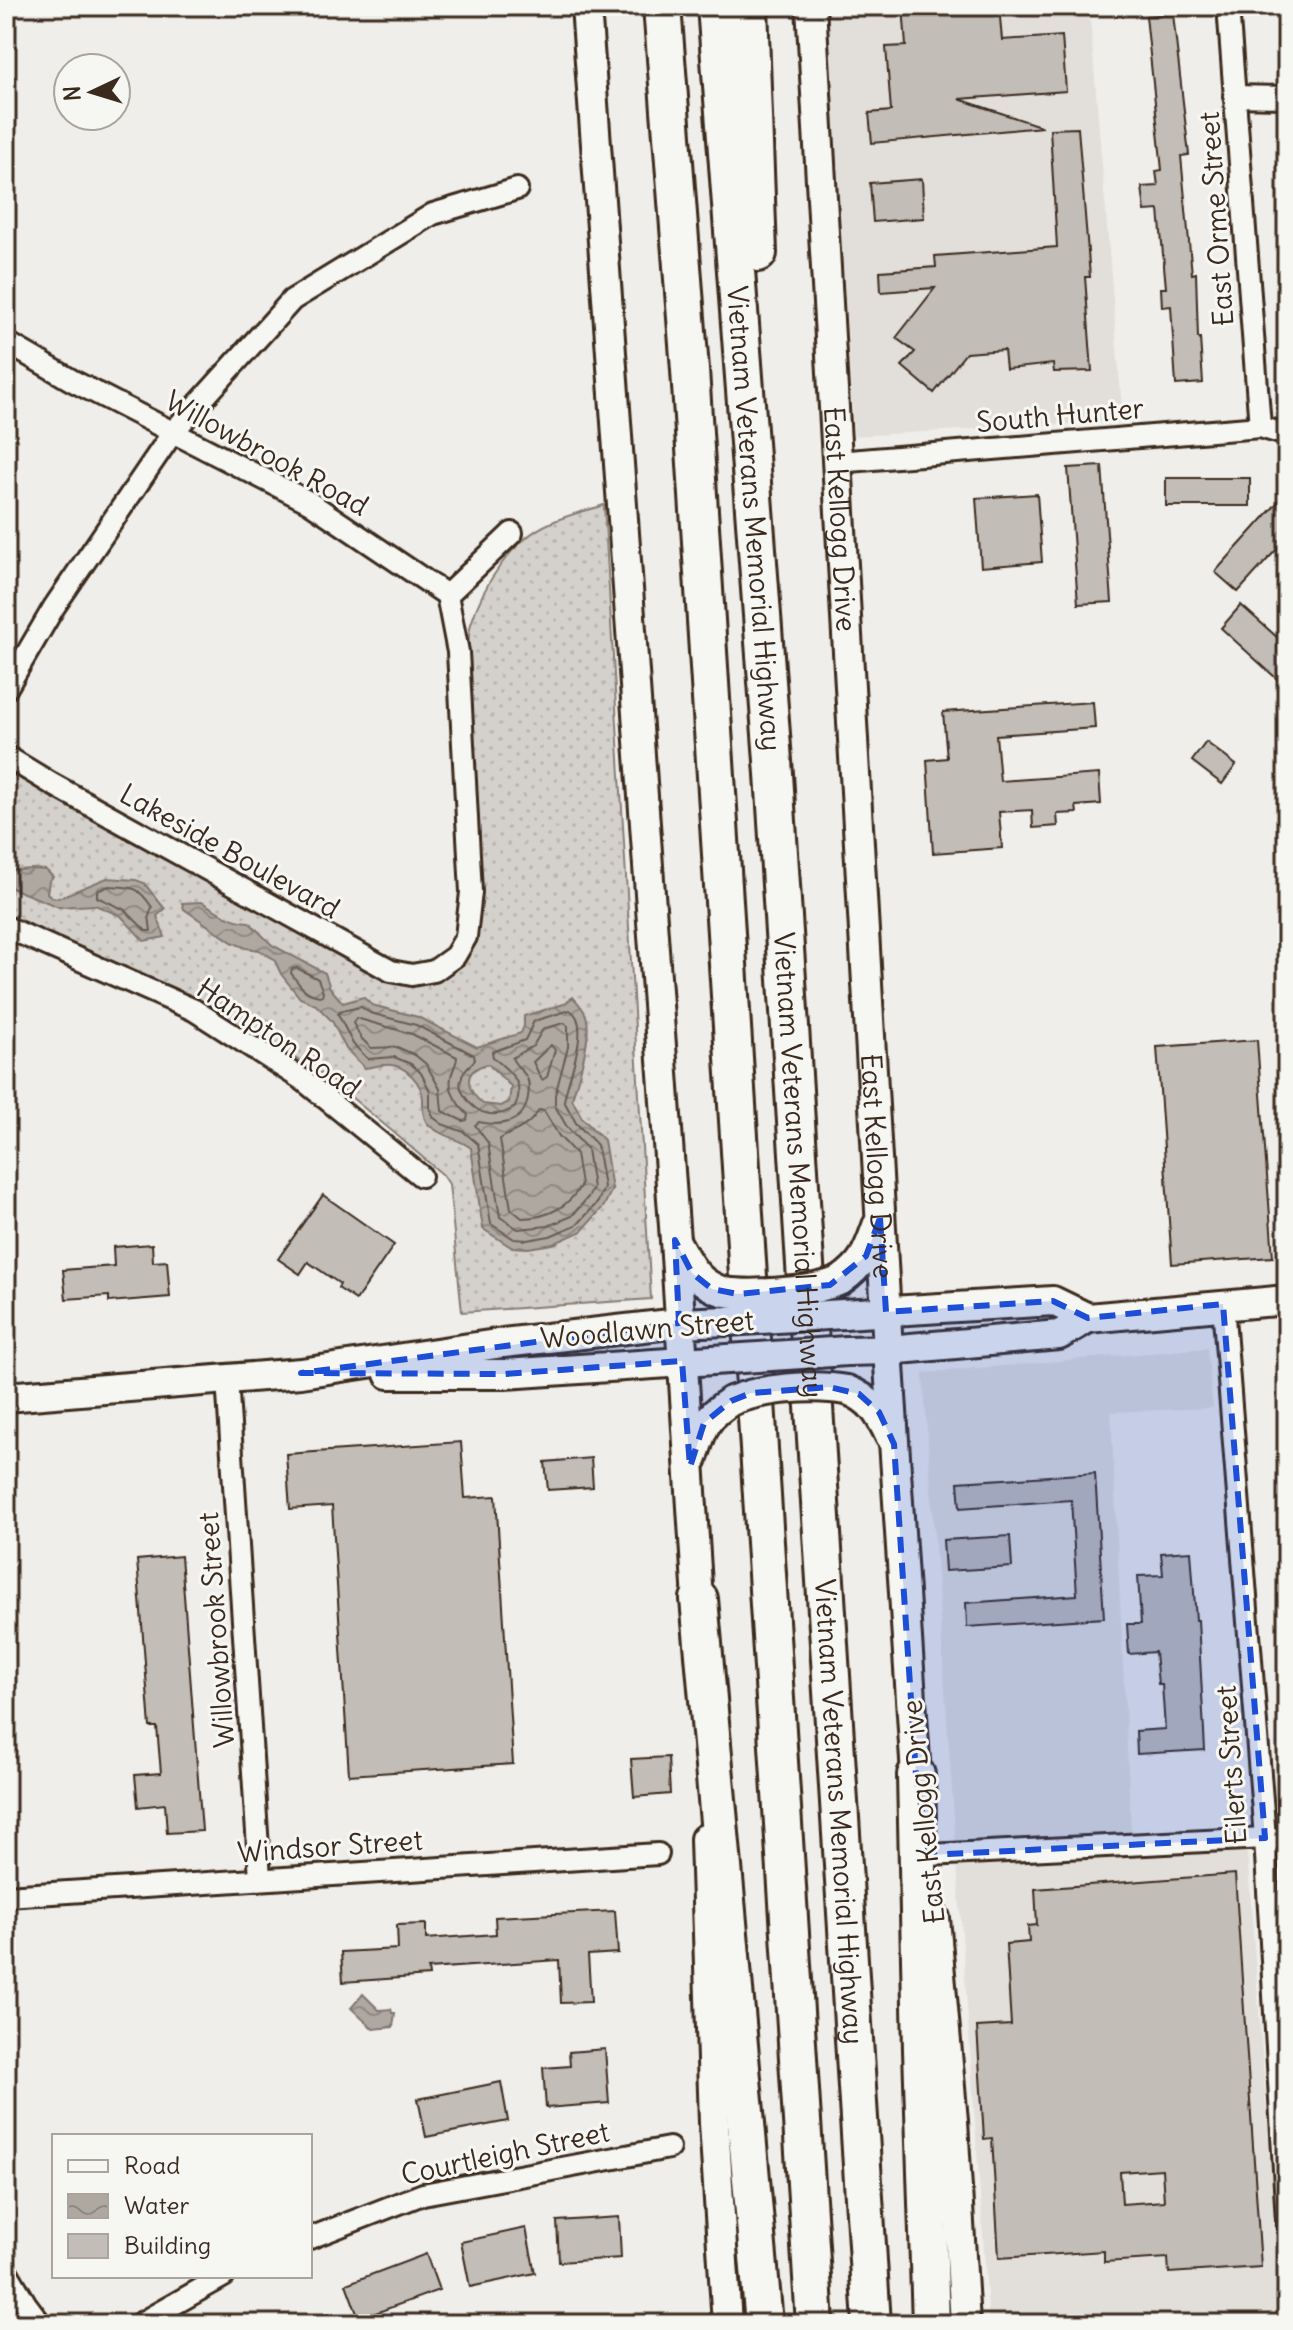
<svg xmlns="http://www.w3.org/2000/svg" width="1293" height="2330" viewBox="0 0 1293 2330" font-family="Delius,sans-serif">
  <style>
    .built { fill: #e2dfdb }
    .grass { fill: url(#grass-dots); stroke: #887e75; stroke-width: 2 }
    .water { fill: url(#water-waves); stroke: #81766d; stroke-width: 2; fill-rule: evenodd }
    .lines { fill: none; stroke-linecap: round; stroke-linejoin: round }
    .shore { stroke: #695c52; stroke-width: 2 }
    .building { fill: #c2bdb7; stroke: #3b2a1e; stroke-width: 2; fill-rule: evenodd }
    .street-casing { stroke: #3b2a1e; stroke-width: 26 }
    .secondary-casing { stroke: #3b2a1e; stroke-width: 34 }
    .highway-casing { stroke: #3b2a1e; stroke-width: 42 }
    .street { stroke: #f6f6f2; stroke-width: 20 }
    .secondary { stroke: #f6f6f2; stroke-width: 28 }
    .highway { stroke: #f6f6f2; stroke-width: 36 }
    .secondary-bridge-casing { stroke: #3b2a1e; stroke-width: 34; stroke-linecap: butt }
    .secondary-bridge { stroke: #f6f6f2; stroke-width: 28 }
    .marked { fill: #1d4ed8; fill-opacity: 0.2; stroke: #1d4ed8; stroke-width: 6; stroke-dasharray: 16 10; stroke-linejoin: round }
    .labels { text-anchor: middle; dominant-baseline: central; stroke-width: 6; stroke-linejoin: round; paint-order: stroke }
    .street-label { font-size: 28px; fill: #3b2a1e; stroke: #f6f6f2 }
  </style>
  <defs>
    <pattern id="grass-dots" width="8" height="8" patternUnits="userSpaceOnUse" patternTransform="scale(2)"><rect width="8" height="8" fill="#d4d1cc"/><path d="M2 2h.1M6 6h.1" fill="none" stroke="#b7b4af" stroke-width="1.8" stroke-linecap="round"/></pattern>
    <pattern id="water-waves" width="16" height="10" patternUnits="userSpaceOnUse" patternTransform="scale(2)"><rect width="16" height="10" fill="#afa8a1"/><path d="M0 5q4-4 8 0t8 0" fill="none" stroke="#908983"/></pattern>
  </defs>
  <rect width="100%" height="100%" fill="#efeeea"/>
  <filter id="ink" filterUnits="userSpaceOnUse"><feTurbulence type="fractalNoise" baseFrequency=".0125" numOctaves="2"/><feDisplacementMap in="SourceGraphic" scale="16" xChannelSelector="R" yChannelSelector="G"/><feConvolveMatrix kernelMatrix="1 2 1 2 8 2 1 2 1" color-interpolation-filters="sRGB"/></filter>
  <g filter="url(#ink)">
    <g class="built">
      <path d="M826,6H1089L1123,421L854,436Z"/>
      <path d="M1207,1348L1213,1408L1111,1412L1132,1853L1247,1851L1277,2251L1285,2311H1287V2324H989L923,1373Z"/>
    </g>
    <path class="grass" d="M604,505L651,1299L462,1312L449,1184L443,1175L392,1131L327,1077L244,1028L146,977L6,919V771L384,978L405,984L426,980L463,960L476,941L479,887L468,655C469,645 468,634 471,624C483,585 511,540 550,523C567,515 586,511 604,505Z"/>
    <g class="water">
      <path d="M32,869L46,870L53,877L49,881L47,893L52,897L58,898L107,878L136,880L144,883L165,909L157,916L165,937L144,941L121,916L95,905L59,907L6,886V871Z"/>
      <path d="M202,902C218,912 231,921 249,922L272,945L325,973L330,988L343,1003L363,997L372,1005L418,1017L477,1047L521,1033L524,1026V1016L564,1004L573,997C577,1002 582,1007 585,1013C594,1033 578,1078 572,1099L582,1118L604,1140L612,1189L604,1206L582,1231L553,1244L528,1248L511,1247L483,1229L471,1148C458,1138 437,1135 427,1123C422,1116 423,1107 423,1099C422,1083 406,1066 391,1065C383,1064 373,1067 365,1068L346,1049L332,1021L316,1005L300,998L281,974L274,959L259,950L246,948L232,942L184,909L182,903ZM488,1064L511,1086L509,1102L501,1106L483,1104C466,1090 461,1070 488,1064Z"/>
      <path d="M363,1994L379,2010L391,2009L392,2013H395L393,2027L373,2029L351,2008Z"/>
    </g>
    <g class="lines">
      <g class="shore">
        <path d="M109,886C135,888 136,885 152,907L149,916L151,931H146L125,910L97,897V891Z"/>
        <path d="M297,968L318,979L323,992L322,996C307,996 299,985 291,973L292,969Z"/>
        <path d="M361,1007L370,1013L416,1025L474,1055L475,1060C469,1066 462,1071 461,1080C459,1087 462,1092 466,1098C478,1116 497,1119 515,1107C526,1081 510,1073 493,1057L492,1052L525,1040L534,1021L570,1010C593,1023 567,1080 564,1101L576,1123L597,1145L604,1187L598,1202L578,1224L550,1236L527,1240L514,1239L491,1224L478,1144L464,1132L442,1124L433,1117L430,1108V1091L421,1073L411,1064L394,1057L368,1059L353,1044L338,1014L341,1011Z"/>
        <path d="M356,1018L412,1034L457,1057C457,1064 452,1070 451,1077C448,1092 458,1105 468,1115L467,1120L463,1121L442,1111L440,1089L426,1064L415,1055L397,1047L371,1048L361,1038L353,1023Z"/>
        <path d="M564,1023L568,1026V1047L555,1095V1106L567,1127L587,1149L593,1188L589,1196L572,1216L548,1226L518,1229L500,1217L488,1143L475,1125L479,1122C501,1127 525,1123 528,1097C529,1090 530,1084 527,1078C523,1070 515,1066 512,1058L533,1046L543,1029Z"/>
        <path d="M551,1045L555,1050L547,1077L542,1080L533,1062Z"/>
        <path d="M539,1110L544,1111L559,1136L576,1154L581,1185C569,1207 547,1218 522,1218L511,1209L500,1139C516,1129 527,1129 539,1110Z"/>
      </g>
    </g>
    <g class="building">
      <path d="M903,6H999L1002,40L1062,36L1066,91L959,99L1043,127L872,143L869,113L891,111L886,47L906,46Z"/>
      <path d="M1173,14L1189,155L1181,156L1192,274L1196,273L1198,338H1200L1203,383L1176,385L1171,306L1162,307L1161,288H1166L1159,210L1145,211L1142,187L1158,186L1156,171L1162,170L1146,16Z"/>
      <path d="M1078,128L1090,277H1085L1092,371L1054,372L1053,364L1006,369L1004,350L966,353L934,393L902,366L915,352L896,338L935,288L881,292L880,271L936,267L935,256L1057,247L1050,129Z"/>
      <path d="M922,179L924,218L873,222L870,183Z"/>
      <path d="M1102,466L1112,602L1078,604L1068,468Z"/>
      <rect x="1166" y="478" width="84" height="28"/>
      <path d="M1287,492V538L1238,592L1215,572Z"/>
      <path d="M1037,494L1042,562L981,567L976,498Z"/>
      <path d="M1241,605L1287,646V688L1221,628Z"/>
      <path d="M1093,702L1095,728L996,735L1000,781L1099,774L1101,804L1076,806L1077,813L1057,814L1058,826L1033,828L1032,810L999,812L1002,848L933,853L927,760L947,758L943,712Z"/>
      <path d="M1206,742L1236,765L1222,784L1192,761Z"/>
      <path d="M1257,1040L1273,1257L1172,1264L1157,1047Z"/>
      <path d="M323,1195L394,1245L356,1300L338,1288L340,1284L308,1262L300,1274L278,1259Z"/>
      <path d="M152,1244L153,1262L167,1261L170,1297L109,1302V1296L66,1299L63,1270L114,1266L113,1247Z"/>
      <path d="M461,1442L465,1498L496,1496L513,1764L349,1775L332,1506L290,1509L286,1454Z"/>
      <path d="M591,1458L593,1487L548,1490L545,1462Z"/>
      <path d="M1095,1473L1104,1618L967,1627L966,1603L1077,1595L1071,1500L960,1508L958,1482Z"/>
      <path d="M1010,1536L1012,1567L945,1571L943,1540Z"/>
      <path d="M1191,1551L1196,1620H1198L1205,1750L1137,1754L1136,1731L1165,1729L1162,1684H1158L1155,1652L1129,1654L1127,1624H1141L1138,1576L1163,1575L1161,1553Z"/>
      <path d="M181,1556L202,1831L167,1833L165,1804L138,1807L135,1775L161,1773L157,1727H150L137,1560Z"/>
      <path d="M668,1757L670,1794L634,1797L631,1759Z"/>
      <path d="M1235,1874L1261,2267L1169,2273L1168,2258L1104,2262V2251L999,2258L992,2138L984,2139L977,2027L1011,2025L1006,1944L1029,1942L1028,1926L1037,1925L1035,1889ZM1162,2169L1164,2201L1122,2204L1120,2172Z"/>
      <path d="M615,1911L618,1953L588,1955L591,2002L561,2003L559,1960L428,1969L429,1976L343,1982L341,1952L398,1949L397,1925L426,1924V1939L496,1934L495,1917Z"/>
      <path d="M605,2049L609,2103L546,2108L543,2068L570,2066L569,2052Z"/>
      <path d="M501,2082L508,2121L426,2137L418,2099Z"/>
      <path d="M619,2217L621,2258L559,2262L557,2221Z"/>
      <path d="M526,2228L535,2273L470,2287L461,2242Z"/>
      <path d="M426,2254L439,2290L359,2319L346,2284Z"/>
    </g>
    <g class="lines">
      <g class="street-casing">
        <g id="street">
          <path d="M1228,6L1260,427"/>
          <path d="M1234,96L1287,97"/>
          <path d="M6,342L73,381L309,502L447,595L458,652L471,892L466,937L455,956L434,971L412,975L391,971L52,784L6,756"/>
          <path d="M837,462L1260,427L1287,435"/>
          <path d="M447,595L512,533"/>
          <path d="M6,689L54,607L173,432L292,300L433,214L517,189"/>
          <path d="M6,927L194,1010L303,1080L421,1176"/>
          <path d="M1223,1304L1265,1838L1287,2222"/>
          <path d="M227,1379L260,1878"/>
          <path d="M929,1855L1265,1838L1287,1839"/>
          <path d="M6,1896L658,1854"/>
          <path d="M310,2238L423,2194L669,2148"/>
          <path d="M6,2270L26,2304L41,2324"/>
          <path d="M139,2324L224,2276"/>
        </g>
      </g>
      <g class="secondary-casing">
        <g id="secondary">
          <path d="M586,6L675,1240L699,1617"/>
          <path id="s1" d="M811,6L888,1350L916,1775L919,1794"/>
          <path d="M677,1244C689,1266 698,1285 725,1292"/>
          <path d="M841,1280C864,1264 868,1251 877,1226"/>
          <path d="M844,1314L1053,1301L1088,1318"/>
          <path d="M847,1351L888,1350L1059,1335L1088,1318L1287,1300"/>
          <path d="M389,1374H505L728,1359"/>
          <path d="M847,1390C871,1399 879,1413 890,1436"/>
          <path d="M6,1397L301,1373L503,1343L679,1323L727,1321"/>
          <path d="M693,1458C703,1428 703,1419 731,1401"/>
          <path d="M705,1839L714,2123L727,2324"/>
          <path d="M935,1918L953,2121L965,2324"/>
        </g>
      </g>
      <g class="highway-casing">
        <g id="highway">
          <path d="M662,6L690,370L815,2324"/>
          <path id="s2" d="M716,6L774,774L872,2324"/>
          <path d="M749,6L758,253"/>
          <path d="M699,1599L764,2324"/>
          <path d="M916,1775L922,2050L931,2324"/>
        </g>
      </g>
      <use href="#street" class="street"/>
      <use href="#secondary" class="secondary"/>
      <use href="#highway" class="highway"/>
      <g class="secondary-bridge-casing">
        <g id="secondary-bridge">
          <path d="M725,1292C753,1296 816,1292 841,1280"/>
          <path d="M727,1321L844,1314"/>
          <path d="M728,1359L847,1351"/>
          <path d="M731,1401C762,1388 813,1384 847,1390"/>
        </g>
      </g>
      <use href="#secondary-bridge" class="secondary-bridge"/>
    </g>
  </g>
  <path class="marked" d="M880,1218L886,1312L1053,1301L1088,1318L1223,1304L1265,1838L929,1855L916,1775L894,1444L879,1412L859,1394L829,1387L751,1393L731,1401L704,1423L690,1467L682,1361L505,1374L301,1373L679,1323L675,1240L692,1273L712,1289L738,1294L830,1285L866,1256Z"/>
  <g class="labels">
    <g class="street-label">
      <text transform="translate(1216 219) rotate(-94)">East Orme Street</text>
      <text transform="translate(1060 415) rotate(-5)">South Hunter</text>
      <text transform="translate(267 453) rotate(29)">Willowbrook Road</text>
      <text stroke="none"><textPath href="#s2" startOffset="514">Vietnam Veterans Memorial Highway</textPath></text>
      <text stroke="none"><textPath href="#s1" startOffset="514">East Kellogg Drive</textPath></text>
      <text transform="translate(230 851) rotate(29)">Lakeside Boulevard</text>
      <text transform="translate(279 1038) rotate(34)">Hampton Road</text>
      <text stroke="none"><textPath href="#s2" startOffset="1162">Vietnam Veterans Memorial Highway</textPath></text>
      <text stroke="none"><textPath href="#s1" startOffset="1162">East Kellogg Drive</textPath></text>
      <text transform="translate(647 1329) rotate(-5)">Woodlawn Street</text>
      <text transform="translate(216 1630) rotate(-94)">Willowbrook Street</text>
      <text transform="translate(1231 1765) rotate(-94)">Eilerts Street</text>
      <text stroke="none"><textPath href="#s2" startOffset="1810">Vietnam Veterans Memorial Highway</textPath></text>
      <text transform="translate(923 1812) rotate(-96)">East Kellogg Drive</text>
      <text transform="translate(330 1846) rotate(-4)">Windsor Street</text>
      <text transform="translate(505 2153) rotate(-12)">Courtleigh Street</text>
    </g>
  </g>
  <rect width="1293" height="2330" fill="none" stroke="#f6f6f2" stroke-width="32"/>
  <rect x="16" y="16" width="1261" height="2298" fill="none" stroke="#3b2a1e" stroke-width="3" filter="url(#ink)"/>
  <rect x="52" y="2134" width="260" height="144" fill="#f6f6f2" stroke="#aba49d" stroke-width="2"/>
  <rect x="68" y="2160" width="40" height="12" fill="#f6f6f2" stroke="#aba49d" stroke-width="2"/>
  <text x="124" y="2174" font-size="24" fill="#3b2a1e">Road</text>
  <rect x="68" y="2194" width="40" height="24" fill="url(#water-waves)" stroke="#aba49d" stroke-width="2"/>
  <text x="124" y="2214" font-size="24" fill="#3b2a1e">Water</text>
  <rect x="68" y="2234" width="40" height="24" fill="#c2bdb7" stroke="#aba49d" stroke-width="2"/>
  <text x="124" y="2254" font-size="24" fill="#3b2a1e">Building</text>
  <g transform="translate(92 92) rotate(266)"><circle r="38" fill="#f6f6f2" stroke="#aba49d" stroke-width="2"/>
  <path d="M0-6L14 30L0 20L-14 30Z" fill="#3b2a1e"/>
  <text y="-12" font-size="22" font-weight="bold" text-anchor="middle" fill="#3b2a1e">N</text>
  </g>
</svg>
